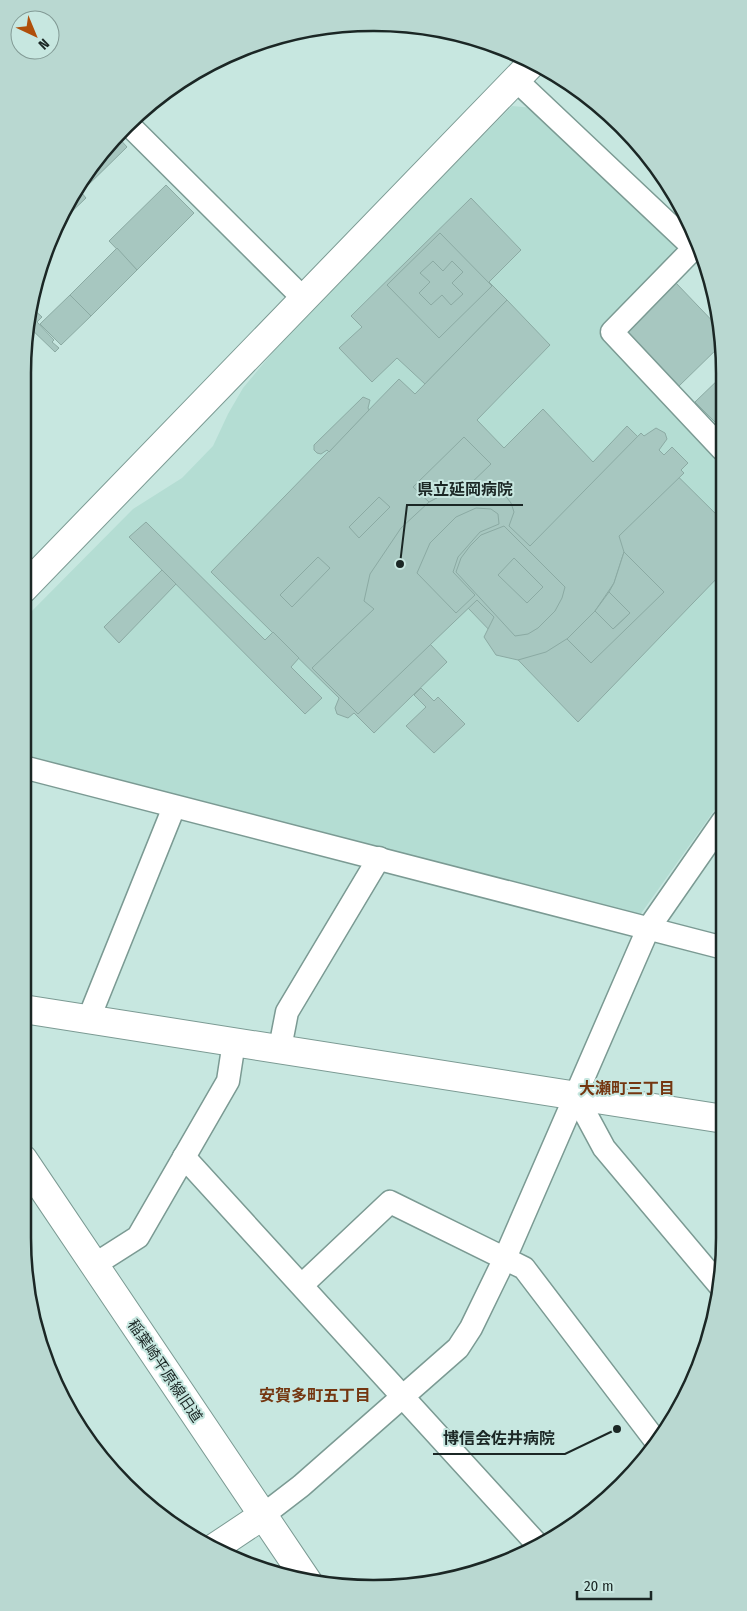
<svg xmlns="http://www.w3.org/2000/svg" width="747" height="1611" viewBox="0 0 747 1611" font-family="'Fira Sans Condensed','Noto Sans JP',sans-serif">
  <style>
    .built { fill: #b4ddd3 }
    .building { fill: #a7c7c0; stroke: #8baaa3 }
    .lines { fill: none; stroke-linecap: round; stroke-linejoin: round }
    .minor-casing { stroke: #7b9a93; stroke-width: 25 }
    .tertiary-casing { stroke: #7b9a93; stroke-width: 30 }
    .minor { stroke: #fff; stroke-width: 22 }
    .tertiary { stroke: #fff; stroke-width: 28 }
    .labels { text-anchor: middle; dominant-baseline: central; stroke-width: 4; stroke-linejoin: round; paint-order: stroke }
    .street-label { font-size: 15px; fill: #1b2725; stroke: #c7e7e0 }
    .neighbourhood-label { font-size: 16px; font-weight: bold; fill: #743610; stroke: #c7e7e0 }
    .rim { fill: none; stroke: #1b2725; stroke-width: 2.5 }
    .leader { fill: none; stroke: #1b2725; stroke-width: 2 }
    .callout-dot { fill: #1b2725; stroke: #c7e7e0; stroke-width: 2 }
    .callout-label { font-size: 16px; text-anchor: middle; font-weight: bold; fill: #1b2725; stroke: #c7e7e0; stroke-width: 4; stroke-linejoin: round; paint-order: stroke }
  </style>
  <rect width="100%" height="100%" fill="#c7e7e0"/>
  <path class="built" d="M512,106L534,108L680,250L599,332L722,464L723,798L640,915L23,762V620L133,509L182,478L213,446L228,414L243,388L288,334Z"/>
  <g class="building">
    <path d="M117,136L127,147L81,192L86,198L61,222L59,220L81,179Z"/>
    <path d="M166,185L194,213L137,270L109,241Z"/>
    <path d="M471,198L521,250L489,282L507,300L425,384L397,358L372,382L339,348L362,327L351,316Z"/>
    <path d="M440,233L492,286L439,338L387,285Z"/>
    <path d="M117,248L137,270L91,316L70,295Z"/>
    <path d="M433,261L443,271L452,261L463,272L452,283L463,294L451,305L442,295L431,305L419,293L430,282L420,273Z"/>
    <path d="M676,283L721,330L722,344L679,386L626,331Z"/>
    <path d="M70,295L91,316L61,345L40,324Z"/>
    <path d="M507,300L550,345L477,420L504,448L543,409L593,462L627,426L722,520V573L578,722L468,608L430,644L447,662L374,733L354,713L348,718L337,714L335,708L339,698L211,572L399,379L415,394Z"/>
    <path d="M29,305L42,317L37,322L54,340L52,342L59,348L55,352L27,325Z"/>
    <path d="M722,376V429L695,402Z"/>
    <path d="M363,397L370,400L368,408L369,410L329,452L327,450L321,454L317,453L314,450V445Z"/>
    <path d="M656,428L665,433L667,439L659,450L664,455L672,447L688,463L681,470L684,473L619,536L624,552L614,583L595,611L573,635L546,652L518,660L496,655L484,637L494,617L477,600L358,714L312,668L374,609L364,601L370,574L401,528L429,502L444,494L468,486H492L504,494L511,503L514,512L509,526L530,546L641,433L644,436Z"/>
    <path d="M464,437L491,464L468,486L444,494L429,502L413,487Z"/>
    <path d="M379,497L390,507L359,538L349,527Z"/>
    <path d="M476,508L491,509L498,514L499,524L480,532L458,557L453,572L475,595L456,613L417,573L430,543L456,517Z"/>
    <path d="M146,522L265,640L273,632L299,658L291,667L322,698L305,714L129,537Z"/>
    <path d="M504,526L565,587L562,598L555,611L538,628L528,634L515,636L456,572L461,558L470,546L481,535Z"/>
    <path d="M624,552L664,592L591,663L567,639L595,611L613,629L630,613L609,592L614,583Z"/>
    <path d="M318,557L330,568L292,607L280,595Z"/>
    <path d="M514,558L543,587L527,603L498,575Z"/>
    <path d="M162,570L176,584L119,643L104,627Z"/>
    <path d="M609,592L630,613L613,629L595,611Z"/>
    <path d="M421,688L434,701L438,697L465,724L434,753L406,726L426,707L414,695Z"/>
  </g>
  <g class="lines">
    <g class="minor-casing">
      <g id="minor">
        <path d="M516,80L694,248L612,332L722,449"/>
        <path d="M128,124L304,299"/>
        <path d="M23,767L724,948"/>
        <path d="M89,1018L174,807"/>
        <path d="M280,1048L287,1012L379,858"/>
        <path d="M576,1096L604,1148L720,1286"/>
        <path d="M184,1157L538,1545"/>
        <path d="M94,1265L138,1237L228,1081L234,1042"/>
        <path d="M302,1285L390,1202L524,1268L655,1440"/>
        <path d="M262,1516L301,1486L458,1348L471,1328L505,1258L648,929L723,821"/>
      </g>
    </g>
    <g class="tertiary-casing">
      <g id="tertiary">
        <path d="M23,589L532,63"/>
        <path d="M23,1009L724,1119"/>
        <path d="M23,1159L308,1582"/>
        <path d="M214,1548L262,1516"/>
      </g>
    </g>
    <use href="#minor" class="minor"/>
    <use href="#tertiary" class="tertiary"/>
  </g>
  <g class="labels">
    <g class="street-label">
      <text transform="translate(165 1371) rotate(56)">稲葉崎平原線旧道</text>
    </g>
    <g class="neighbourhood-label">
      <text x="627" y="1088">大瀬町三丁目</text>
      <text x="315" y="1395">安賀多町五丁目</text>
    </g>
  </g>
  <path d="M0 0H747V1611H0ZM373 31H374A342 342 0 0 1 716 373V1238A342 342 0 0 1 374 1580H373A342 342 0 0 1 31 1238V373A342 342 0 0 1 373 31Z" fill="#b9d8d1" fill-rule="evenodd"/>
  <path class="rim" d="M373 31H374A342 342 0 0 1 716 373V1238A342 342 0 0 1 374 1580H373A342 342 0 0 1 31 1238V373A342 342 0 0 1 373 31Z"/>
  <path class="leader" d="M400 564L407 505H523M617 1429L565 1454H433"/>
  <g class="callout-dot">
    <circle cx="400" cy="564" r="5"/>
    <circle cx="617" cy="1429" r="5"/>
  </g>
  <g class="callout-label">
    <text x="465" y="495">県立延岡病院</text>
    <text x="499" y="1444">博信会佐井病院</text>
  </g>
  <g transform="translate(35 35) rotate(136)"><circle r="24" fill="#c7e7e0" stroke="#829a95"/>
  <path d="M0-4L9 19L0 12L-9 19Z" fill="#b04f0a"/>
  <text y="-8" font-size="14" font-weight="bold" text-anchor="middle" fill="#1b2725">N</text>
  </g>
  <path d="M577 1591v8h74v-8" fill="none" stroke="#1b2725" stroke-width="2.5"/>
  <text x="584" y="1591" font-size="15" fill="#1b2725" stroke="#c7e7e0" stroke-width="4" paint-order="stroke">20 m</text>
</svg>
